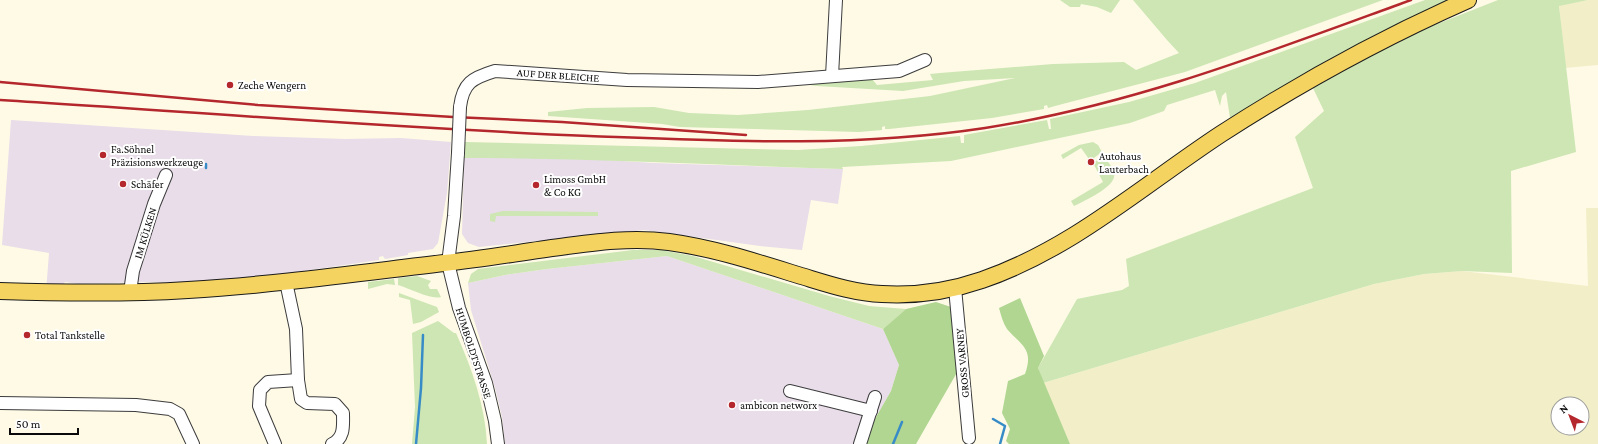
<svg xmlns="http://www.w3.org/2000/svg" width="1598" height="444" viewBox="0 0 1598 444" font-family="'Crimson Pro',serif">
  <style>
    .industrial { fill: #e8dde9 }
    .farmland { fill: #f2efc8; fill-rule: evenodd }
    .green { fill: #cde6b3 }
    .forest { fill: #b0d692 }
    .lines { fill: none; stroke-linecap: round; stroke-linejoin: round }
    .stream { stroke: #378cc8; stroke-width: 2.5 }
    .minor-casing { stroke: #3c3c3c; stroke-width: 14 }
    .major-casing { stroke: #1a1a1a; stroke-width: 18 }
    .minor { stroke: #fff; stroke-width: 12 }
    .major { stroke: #f5d360; stroke-width: 16 }
    .rail { stroke: #b4272c; stroke-width: 2.5 }
    .minor-bridge-casing { stroke: #3c3c3c; stroke-width: 14; stroke-linecap: butt }
    .minor-bridge { stroke: #fff; stroke-width: 12 }
    .poi-dot { fill: #b4272c; stroke: #fff; stroke-width: 1.5 }
    .labels { text-anchor: middle; dominant-baseline: central; stroke-width: 4; stroke-linejoin: round; paint-order: stroke }
    .street-label { font-size: 11px; fill: #090909; stroke: #fff }
    .poi-label { font-size: 11px; fill: #090909; stroke: #fff; text-anchor: start }
  </style>
  <rect width="100%" height="100%" fill="#fefae6"/>
  <g class="industrial">
    <path d="M11,120L253,136L345,139L401,138L451,142L447,193L438,243L433,249L408,253V255L397,257L385,259L383,256L379,257V260L283,274L189,284L148,282L78,284L65,282L55,293L46,292L49,253L2,245Z"/>
    <path d="M464,158H575L654,163L843,169L838,204L811,200L802,250L760,246L644,230L479,247L468,243L462,234Z"/>
    <path d="M667,256L883,329L899,365L891,391L872,424L865,444H505L502,417L495,388L471,310L468,283L505,275L547,269Z"/>
  </g>
  <g class="farmland">
    <path d="M1588,0H1598V65L1565,68L1559,5Z"/>
    <path d="M1586,208H1598V444H1070L1043,383L1374,284L1424,274L1462,271L1588,286ZM1558,404H1582V428H1558Z"/>
  </g>
  <g class="green">
    <path d="M1060,0H1120L1111,13L1097,7L1081,4L1080,7H1070Z"/>
    <path d="M1133,0H1383L1185,72L1055,106L1048,108L1047,105L1044,106V109L992,118L889,129H885V126L882,127V130L859,132L680,127L662,124L548,116V112L587,108L654,107L689,113L738,115L808,110L930,96L1015,78L964,81L903,91L817,86L802,84L872,79L877,85L933,80L930,74L940,73L1053,64L1124,62L1136,70L1179,53L1167,40Z"/>
    <path d="M1425,0H1451C1374,37 1303,75 1230,118L1226,92L1222,96L1220,106L1215,90L1167,105L1164,111L1130,123L951,161L842,167L843,169C716,165 590,158 464,158L465,142L798,150L861,146L960,136L961,143H964V135L1047,120L1049,129H1051L1050,119L1129,102L1195,83Z"/>
    <path d="M1498,0H1588L1559,6L1576,152L1511,171L1512,273L1462,271L1424,274L1374,284L1043,383L1038,368L1077,299L1122,290L1129,286L1126,259L1313,188L1295,137L1324,111L1312,86L1389,43Z"/>
    <path d="M1093,142L1098,145L1102,152L1091,160L1089,159L1081,148L1063,159L1061,155L1079,145Z"/>
    <path d="M1104,156C1107,161 1113,167 1114,173C1118,186 1084,201 1074,206L1071,201L1103,182L1093,163Z"/>
    <path d="M503,211L598,212V216H496L495,222L490,221V214Z"/>
    <path d="M633,250H661L693,256L829,296L869,306L906,309L883,329L667,256L547,269L505,275L468,283L471,274L478,269Z"/>
    <path d="M417,276L431,281L428,285L430,289H437L441,297C431,300 411,289 398,285V278Z"/>
    <path d="M394,279L395,285L387,284L368,289V282Z"/>
    <path d="M399,293L437,307L439,312L421,322L413,324L410,300L399,297Z"/>
    <path d="M438,321L454,333H456C472,369 485,405 487,444H412L415,407L412,333Z"/>
  </g>
  <g class="forest">
    <path d="M1020,298L1044,356L1038,368L1070,444H1009L1006,441L1010,429L1002,413L1008,381L1025,374C1034,349 1022,346 1007,329C1003,323 1001,315 999,308Z"/>
    <path d="M936,302L954,308L959,369L916,444H865L872,424L891,391L899,365L883,329L906,309Z"/>
  </g>
  <g class="lines">
    <g class="stream">
      <path d="M206,168V164"/>
      <path d="M993,419L1005,426L1000,444"/>
      <path d="M416,444L421,388L423,335"/>
      <path d="M893,444L902,422"/>
    </g>
    <g class="minor-casing">
      <g id="minor">
        <path d="M832,76L836,0"/>
        <path d="M460,107C463,83 472,78 495,71L627,80L758,82L899,71L925,60"/>
        <path d="M458,153L454,216L448,263L459,308L486,383L495,421L498,444"/>
        <path d="M286,282L296,329L298,380L301,399L307,403L335,404L343,413C343,425 345,438 332,444"/>
        <path d="M955,288L969,438"/>
        <path d="M130,292L133,271L154,204L166,175"/>
        <path d="M790,391L871,411"/>
        <path d="M0,403L136,405L170,409L179,414L193,444"/>
        <path d="M275,444L259,406L260,390L268,382L298,380"/>
        <path d="M860,444L875,397"/>
      </g>
    </g>
    <g class="major-casing">
      <path id="major" d="M0,291C63,293 125,294 188,290C273,285 359,273 444,263C483,259 522,252 560,247C596,242 633,237 669,242C713,248 756,262 798,275C825,283 853,293 882,294C915,296 950,291 982,280C1072,249 1142,186 1221,134C1300,83 1382,38 1468,0"/>
    </g>
    <use href="#minor" class="minor"/>
    <use href="#major" class="major"/>
    <g class="rail">
      <path d="M0,82L258,105L453,117L562,122L746,135"/>
      <path d="M0,100C196,112 393,128 589,136C721,141 853,148 985,128C1133,105 1271,51 1411,0"/>
    </g>
    <g class="minor-bridge-casing">
      <path id="minor-bridge" d="M458,153L460,107"/>
    </g>
    <use href="#minor-bridge" class="minor-bridge"/>
  </g>
  <g class="poi-dot">
    <circle cx="230" cy="85" r="4"/>
    <circle cx="103" cy="155" r="4"/>
    <circle cx="1091" cy="162" r="4"/>
    <circle cx="123" cy="184" r="4"/>
    <circle cx="536" cy="185" r="4"/>
    <circle cx="27" cy="335" r="4"/>
    <circle cx="732" cy="405" r="4"/>
  </g>
  <g class="labels">
    <g class="street-label">
      <text transform="translate(558 75) rotate(4)">AUF DER BLEICHE</text>
      <text transform="translate(145 233) rotate(-73)">IM KÜLKEN</text>
      <text transform="translate(474 353) rotate(72)">HUMBOLDTSTRASSE</text>
      <text transform="translate(962 363) rotate(-95)">GROSS VARNEY</text>
    </g>
    <g class="poi-label">
      <text x="238" y="85">Zeche Wengern</text>
      <text x="111" y="149">Fa.Söhnel<tspan x="111" dy="13">Präzisionswerkzeuge</tspan></text>
      <text x="1099" y="156">Autohaus<tspan x="1099" dy="13">Lauterbach</tspan></text>
      <text x="544" y="179">Limoss GmbH<tspan x="544" dy="13">&amp; Co KG</tspan></text>
      <text x="131" y="184">Schäfer</text>
      <text x="35" y="335">Total Tankstelle</text>
      <text x="740" y="405">ambicon networx</text>
    </g>
  </g>
  <g transform="translate(1570 416) rotate(318)"><circle r="19" fill="#ffffff" stroke="#9d9d9d"/>
  <path d="M0-3L7 15L0 10L-7 15Z" fill="#b4272c"/>
  <text y="-6" font-size="11" font-weight="bold" text-anchor="middle" fill="#090909">N</text>
  </g>
  <path d="M10 428v6h68v-6" fill="none" stroke="#090909" stroke-width="2"/>
  <text x="16" y="428" font-size="12" fill="#090909" stroke="#ffffff" stroke-width="3" paint-order="stroke">50 m</text>
</svg>
